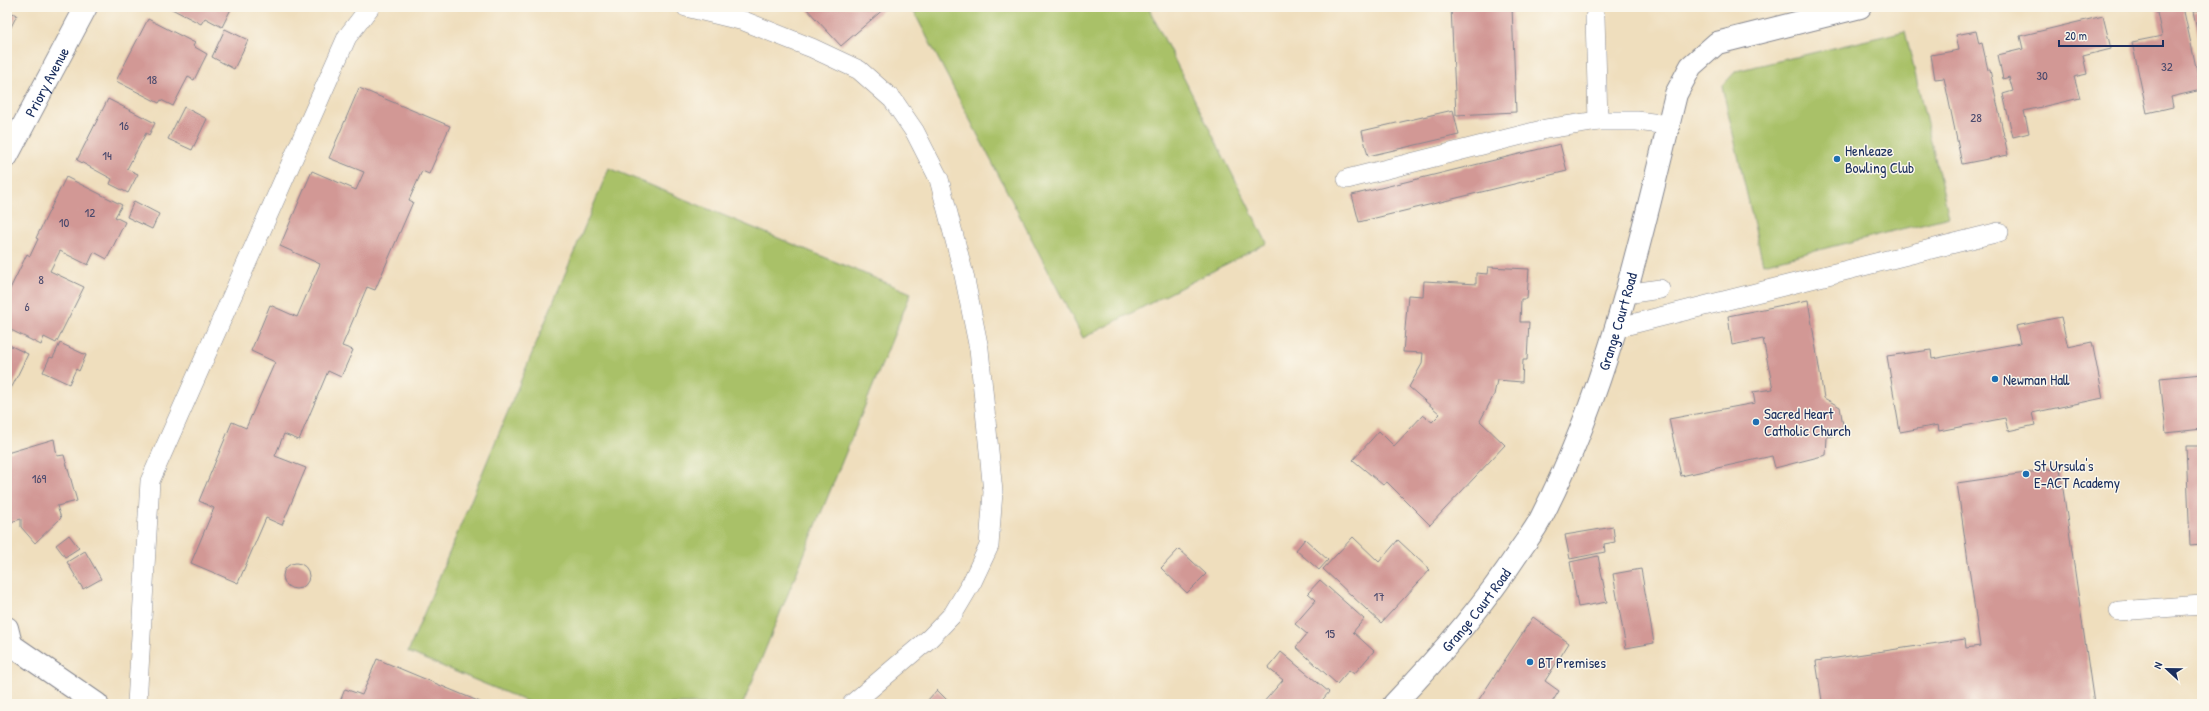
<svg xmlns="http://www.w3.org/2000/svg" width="2209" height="711" viewBox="0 0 2209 711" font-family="'Patrick Hand',sans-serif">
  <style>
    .green { fill: #a9c167; stroke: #627862 }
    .building { fill: #d29895 }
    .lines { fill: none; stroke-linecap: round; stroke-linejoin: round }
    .service-casing { stroke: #85868e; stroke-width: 20 }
    .minor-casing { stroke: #85868e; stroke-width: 24 }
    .secondary-casing { stroke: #85868e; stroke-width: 24 }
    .service { stroke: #fff; stroke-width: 19 }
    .minor { stroke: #fff; stroke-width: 22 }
    .secondary { stroke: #fff; stroke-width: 22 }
    .poi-dot { fill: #1f6fb2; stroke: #fbf7ec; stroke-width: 1.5 }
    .labels { text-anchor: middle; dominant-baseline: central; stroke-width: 3; stroke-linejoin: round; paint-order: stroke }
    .number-label { font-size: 13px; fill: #49496c }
    .street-label { font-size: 15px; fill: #1b2f5e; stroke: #fbf7ec }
    .poi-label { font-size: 15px; fill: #1b2f5e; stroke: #fbf7ec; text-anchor: start }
  </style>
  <rect width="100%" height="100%" fill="#fbf7ec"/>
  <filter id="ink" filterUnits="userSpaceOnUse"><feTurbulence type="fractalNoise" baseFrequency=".025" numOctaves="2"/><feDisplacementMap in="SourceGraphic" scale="8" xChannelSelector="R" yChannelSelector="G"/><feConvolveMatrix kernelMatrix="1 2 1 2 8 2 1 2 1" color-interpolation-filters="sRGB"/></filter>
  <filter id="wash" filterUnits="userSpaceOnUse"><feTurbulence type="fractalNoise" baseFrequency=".012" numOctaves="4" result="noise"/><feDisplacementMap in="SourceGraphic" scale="16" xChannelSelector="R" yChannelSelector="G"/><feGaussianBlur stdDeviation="0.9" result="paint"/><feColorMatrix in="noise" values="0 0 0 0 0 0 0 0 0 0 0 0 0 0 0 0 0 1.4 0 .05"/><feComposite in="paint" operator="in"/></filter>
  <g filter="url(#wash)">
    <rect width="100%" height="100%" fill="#efdebd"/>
    <g class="green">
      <path d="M925,7H1148L1267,243L1083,338L914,12Z"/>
      <path d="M1905,31L1949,217L1763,264L1722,86L1736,71Z"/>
      <path d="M609,168L911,293L743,704H533L408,652Z"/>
    </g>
    <g id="blocks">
      <g class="building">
        <path d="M168,7H232L222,27L205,18L201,24Z"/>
        <path d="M805,7H886L841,46Z"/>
        <path d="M1451,7H1512L1516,112L1456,115Z"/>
        <path d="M2162,7H2183L2201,90L2171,97L2173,107L2147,113L2132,42L2162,36L2156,8Z"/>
        <path d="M2202,10V49H2201L2193,11Z"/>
        <path d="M7,11L17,15L9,31L7,30Z"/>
        <path d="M2103,16L2111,49L2083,56L2087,74L2074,77L2080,98L2024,111L2029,133L2013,137L2003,94L2013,91L2009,77L2003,79L1998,55L2023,49L2020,36Z"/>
        <path d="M148,19L195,43L193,46L207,54L194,80L188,77L173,106L161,100L159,103L116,81Z"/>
        <path d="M225,29L248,40L234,69L212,57Z"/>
        <path d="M1976,31L1979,44L1982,43L1988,70H1990L2008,155L1962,164L1944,78L1935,79L1931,55L1959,50L1956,35Z"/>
        <path d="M359,88L450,126L429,174L422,171L409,200L413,202L375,290L367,287L342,346L353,350L341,377L328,371L299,440L284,434L275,456L306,468L282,525L266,518L238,583L191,563L214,508L199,501L232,422L246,428L275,362L251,351L270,305L297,317L320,264L280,246L312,171L356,190L364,172L329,158Z"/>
        <path d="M108,99L155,123L149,135L146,133L127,169L138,174L128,193L110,184L112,179L77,160Z"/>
        <path d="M184,107L207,119L192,150L168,139Z"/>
        <path d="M1453,110L1459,135L1368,156L1362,131Z"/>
        <path d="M1560,144L1567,171L1359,222L1352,195Z"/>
        <path d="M66,177L122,205L115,217L125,222L107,259L94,252L88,265L60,251L50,271L84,287L56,343L44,337L41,345L7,328V295L27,254L30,256L38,239L36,238Z"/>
        <path d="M134,201L159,214L152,229L127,217Z"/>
        <path d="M1488,267L1529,269L1527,299H1521L1520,322H1529L1527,360H1523L1522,382L1497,380L1494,395L1480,421L1505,445L1430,525L1387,482L1383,485L1353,460L1379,431L1394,446L1423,415L1432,422L1440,414L1409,387L1422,364L1423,353L1403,352L1408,295L1423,296L1424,281L1476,284V273L1487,274Z"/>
        <path d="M1808,300L1824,398L1840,407L1843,425L1833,436L1827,437L1826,455L1775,468L1772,456L1681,476L1669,419L1755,403L1753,392L1773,389L1763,339L1732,345L1728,316Z"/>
        <path d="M2061,317L2068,347L2092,342L2103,398L2032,413L2035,425L2008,431L2005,418L1939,431L1938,425L1900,432L1887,356L1931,350L1932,359L2020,343L2016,326Z"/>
        <path d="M60,343L86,355L79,371L76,369L69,384L43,372L50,357L53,358Z"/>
        <path d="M7,344L28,354L10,391L7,389Z"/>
        <path d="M2202,374V429L2166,433L2160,378Z"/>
        <path d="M54,439L57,456L64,455L77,501L57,506L61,518L35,543L21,527V519L7,523V453Z"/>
        <path d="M2186,446H2202V544L2190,545Z"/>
        <path d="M2060,468L2094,704H1828L1827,701H1822L1816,661L1965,639L1966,648L1980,646L1957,483Z"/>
        <path d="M1613,527L1615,542L1604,544L1605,552L1570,559L1565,535Z"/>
        <path d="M69,535L79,548L65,557L56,545Z"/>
        <path d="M1353,537L1379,562L1398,540L1430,570L1381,623L1323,569Z"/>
        <path d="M1305,539L1328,560L1319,570L1296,550Z"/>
        <path d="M1179,549L1206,574L1187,593L1161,568Z"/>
        <path d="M85,551L101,579L83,589L67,562Z"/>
        <path d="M1598,556L1607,602L1578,607L1570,562Z"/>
        <circle cx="296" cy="576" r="13"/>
        <path d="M1641,569L1654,643L1626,648L1613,574Z"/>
        <path d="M1320,580L1364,619L1353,632L1374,651L1354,674L1349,670L1337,684L1296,647L1307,634L1295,624L1316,600L1308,593Z"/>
        <path d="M1533,617L1569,643L1545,681L1559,691L1551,704H1476Z"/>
        <path d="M1281,652L1329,692L1319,704H1262L1283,680L1268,668Z"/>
        <path d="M377,659L485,704H339L345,689L362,695Z"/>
        <path d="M937,690L951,704H928L926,702Z"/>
      </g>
    </g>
  </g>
  <g filter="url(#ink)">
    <use href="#blocks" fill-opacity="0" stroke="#85868e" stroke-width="1"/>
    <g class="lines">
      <g class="service-casing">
        <g id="service">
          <path d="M686,7L744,21L812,48L859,70L893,100L915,132L939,179L964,275L979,349L993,492L989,546L972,582L953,614L930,638L852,704"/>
          <path d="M1595,17L1598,121"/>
          <path d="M1347,179L1546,129L1598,121H1637L1668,125"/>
          <path d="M1626,294L1660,289"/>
          <path d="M1616,328L1999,232"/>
          <path d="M2119,611L2202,605"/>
          <path d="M137,704L150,481L347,37L370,7"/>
        </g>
      </g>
      <g class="minor-casing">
        <g id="minor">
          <path id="s1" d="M7,156L86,7"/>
          <path d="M7,628L11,644"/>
          <path id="s2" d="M1394,704C1439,657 1482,608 1518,553C1526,541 1536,529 1542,516C1610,384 1641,237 1676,94L1691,66L1717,43L1860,7"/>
        </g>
      </g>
      <g class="secondary-casing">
        <path id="secondary" d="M7,642L97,704"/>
      </g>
      <use href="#service" class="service"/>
      <use href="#minor" class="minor"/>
      <use href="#secondary" class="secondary"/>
    </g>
  </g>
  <g class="poi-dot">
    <circle cx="1837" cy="159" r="4"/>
    <circle cx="1995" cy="379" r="4"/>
    <circle cx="1756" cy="422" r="4"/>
    <circle cx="2026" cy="474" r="4"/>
    <circle cx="1530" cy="662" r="4"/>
  </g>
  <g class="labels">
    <g class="number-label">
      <text x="2167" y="66">32</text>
      <text x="2042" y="75">30</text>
      <text x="152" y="79">18</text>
      <text x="1976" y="117">28</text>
      <text x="124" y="125">16</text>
      <text x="107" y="155">14</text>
      <text x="90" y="212">12</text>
      <text x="64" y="222">10</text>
      <text x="41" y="279">8</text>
      <text x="27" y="306">6</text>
      <text x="39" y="478">169</text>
      <text x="1379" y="596">17</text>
      <text x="1330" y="633">15</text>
    </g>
    <g class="street-label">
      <text stroke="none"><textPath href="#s1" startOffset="84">Priory Avenue</textPath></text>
      <text stroke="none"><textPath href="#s2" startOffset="449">Grange Court Road</textPath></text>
      <text stroke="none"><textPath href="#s2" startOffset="125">Grange Court Road</textPath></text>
    </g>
    <g class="poi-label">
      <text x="1845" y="150">Henleaze<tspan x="1845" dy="17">Bowling Club</tspan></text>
      <text x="2003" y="379">Newman Hall</text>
      <text x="1764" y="413">Sacred Heart<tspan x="1764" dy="17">Catholic Church</tspan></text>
      <text x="2034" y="465">St Ursula's<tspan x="2034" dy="17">E-ACT Academy</tspan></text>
      <text x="1538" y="662">BT Premises</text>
    </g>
  </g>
  <rect width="2209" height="711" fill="none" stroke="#fbf7ec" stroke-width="24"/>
  <g transform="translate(2167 669) rotate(292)" stroke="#fbf7ec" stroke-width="3" paint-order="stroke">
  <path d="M0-3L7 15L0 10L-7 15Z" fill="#1b2f5e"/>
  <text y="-6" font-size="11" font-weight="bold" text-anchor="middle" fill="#1b2f5e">N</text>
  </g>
  <path d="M2059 40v6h104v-6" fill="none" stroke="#1b2f5e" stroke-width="2"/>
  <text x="2065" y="40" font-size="12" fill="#1b2f5e" stroke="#fbf7ec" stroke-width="3" paint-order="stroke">20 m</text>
</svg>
